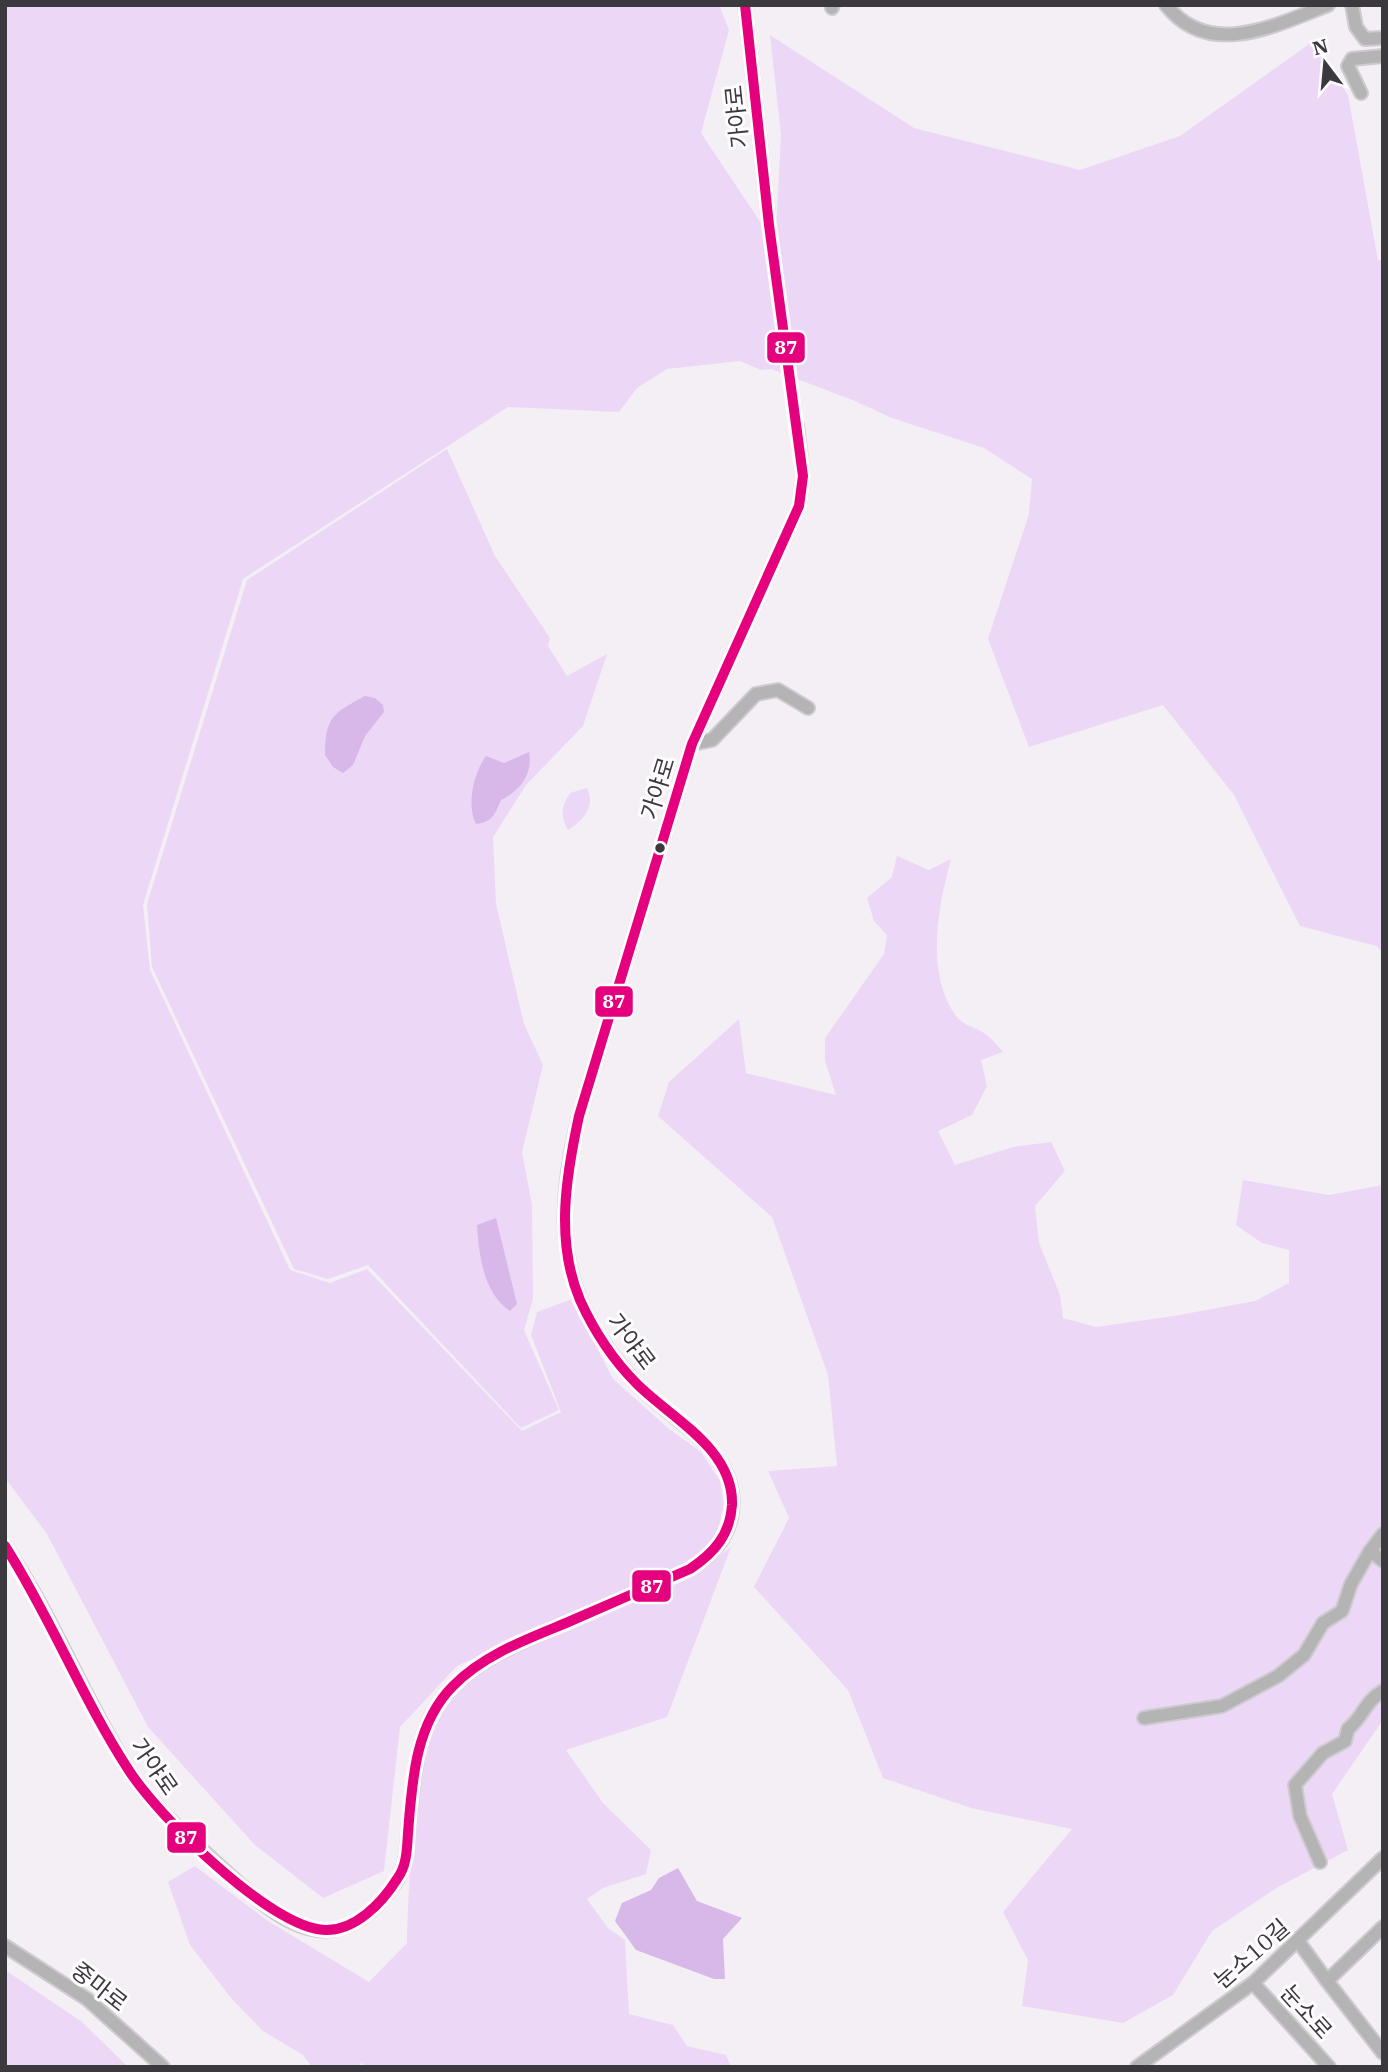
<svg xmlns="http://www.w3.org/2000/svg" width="1388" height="2072" viewBox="0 0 1388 2072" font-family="'IBM Plex Serif','Noto Sans KR',serif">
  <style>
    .green { fill: #ecd8f6 }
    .water { fill: #d8b8e8 }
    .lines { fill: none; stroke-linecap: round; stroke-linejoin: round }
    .minor-tunnel { stroke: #cecbd0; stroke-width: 12; stroke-dasharray: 12 6; stroke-linecap: butt }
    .minor-casing { stroke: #cecbd0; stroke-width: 16 }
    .minor { stroke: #b5b4b5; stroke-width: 12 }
    .bus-1-casing { stroke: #fefcff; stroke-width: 16 }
    .bus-1 { stroke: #e5007d; stroke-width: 10 }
    .bus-dot { fill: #3c393e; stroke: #fefcff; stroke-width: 2.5 }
    .labels { text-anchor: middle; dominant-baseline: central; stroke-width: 6; stroke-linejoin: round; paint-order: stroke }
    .street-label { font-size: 23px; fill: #3c393e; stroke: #fefcff }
    .line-badge { stroke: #fefcff; stroke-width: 2.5 }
    .badge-label { font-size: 19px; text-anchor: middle; font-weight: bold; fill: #fff }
  </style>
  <rect width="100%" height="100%" fill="#f3eff5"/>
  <g class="green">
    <path d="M5,5H719L729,30L701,133L761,223L776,232L781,135L770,35L914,128L1080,170L1180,136L1312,42L1348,95L1378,260L1383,261V952L1376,946L1300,926L1234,795L1163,705L1029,747L988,639L1029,514L1032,479L984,448L892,418L855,401L771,369L761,370L740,361L667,369L637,388L619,412L508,407L243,579L143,905L150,970L290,1270L330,1283L367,1269L522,1431L561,1412L531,1335L537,1312L572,1299L613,1379L669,1429L701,1452L720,1481L724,1504L718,1529L709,1545L687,1562L457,1666L400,1727L384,1871L323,1898L255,1845L148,1727L47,1534L5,1478Z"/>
    <path d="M447,449L495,556L550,638L548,646L567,676L607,654L583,726L526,785L493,837L496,904L524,1024L543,1065L522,1152L532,1205L533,1299L524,1330L559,1410L521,1428L368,1265L328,1279L294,1269L152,967L147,904L247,580Z"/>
    <path d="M587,788C596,806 584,820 568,830C560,815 561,807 570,793Z"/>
    <path d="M897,856L929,870L951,859C938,907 925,973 956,1016C962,1025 975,1027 984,1033C991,1038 997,1045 1003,1052L981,1060L987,1086L972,1115L938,1131L955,1165L1013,1147L1051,1142L1065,1171L1035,1206L1039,1243L1060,1295L1063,1318L1096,1327L1174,1316L1255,1301L1289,1283V1250L1262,1243L1236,1225L1243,1180L1329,1195L1383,1185V1720L1332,1794L1348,1850L1278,1887L1212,1931L1173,1995L1123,2023L1022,2006L1028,1960L1003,1912L1072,1829L971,1808L883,1778L848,1690L754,1587L789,1518L768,1471L837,1466L828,1375L772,1217L658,1116L669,1082L739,1019L746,1073L836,1095L825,1061V1038L884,954L887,935L874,921L867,898L892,877Z"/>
    <path d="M731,1547L667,1717L566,1750L603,1803L651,1850L646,1874L603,1888L587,1899L608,1928L625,1940L629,2014L673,2025L687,2046L726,2055L731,2067H367L362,2063L356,2067H312L303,2055L263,2031L231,1998L190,1945L168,1882L195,1866L268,1921L369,1982L407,1943C408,1888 414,1741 450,1700C507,1635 614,1617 689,1578C704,1570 717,1557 731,1547Z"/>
    <path d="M5,1970L82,2022L128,2067H5Z"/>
  </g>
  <g class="water">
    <path d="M365,696L375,698L383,705L384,712L365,736L353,765L343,773L333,767L325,755C325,716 334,713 365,696Z"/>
    <path d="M529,752C533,774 521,790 501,800C495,814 493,822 476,824C466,805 474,772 486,756L504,763Z"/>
    <path d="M496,1218L517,1304L510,1311C483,1293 479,1255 477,1225Z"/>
    <path d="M678,1868L697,1901L742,1918L723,1939L725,1979H714L636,1950L615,1921L622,1903L651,1890L659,1878Z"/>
  </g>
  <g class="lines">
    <path class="minor-tunnel" d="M769,225L797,426"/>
    <g class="minor-casing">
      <g id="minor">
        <path d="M745,5L769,225"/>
        <path d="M1166,5C1209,60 1276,25 1328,5"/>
        <path d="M1352,5L1356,27L1365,39L1383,38"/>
        <path d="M832,8L833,5"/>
        <path d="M1361,93L1348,66L1352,59L1383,56"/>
        <path d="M692,744L712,740L756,694L778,690L808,708"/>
        <path d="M1383,1534L1370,1551L1383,1561"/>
        <path d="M5,1546C53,1617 83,1697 128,1769C151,1805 183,1832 213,1860C275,1917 333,1975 397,1880C406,1866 407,1850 408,1833C414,1782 413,1726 453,1686C481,1659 516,1645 551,1629C597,1609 644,1589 690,1569C711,1555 726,1542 731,1517C744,1453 671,1421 635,1382C619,1364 602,1343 591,1322C554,1256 562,1186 579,1116L692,744L799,506L803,476L797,426"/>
        <path d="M1144,1718L1222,1706L1278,1676L1304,1655L1323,1623L1342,1611L1351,1584L1370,1551"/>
        <path d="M1320,1862L1300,1816L1295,1785L1323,1753L1345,1741L1348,1729C1364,1716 1364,1702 1383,1691"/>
        <path d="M1383,1927L1327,1981L1383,2053"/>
        <path d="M1298,1941L1327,1981"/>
        <path d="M5,1946L87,1999L163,2067"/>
        <path d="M1253,1983L1329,2067"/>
        <path d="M1137,2067L1253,1983L1383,1858"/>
      </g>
    </g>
    <use href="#minor" class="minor"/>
    <g class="bus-1-casing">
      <path id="bus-1" d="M5,1546C51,1618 82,1698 128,1769C157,1815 270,1928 325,1930C355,1931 382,1903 397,1879C407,1866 407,1848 408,1833C412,1782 415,1724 453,1686C483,1655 527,1639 566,1623C607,1605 649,1587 690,1569C714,1553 730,1535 732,1505C734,1449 671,1418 637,1384C613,1360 594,1331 580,1300C555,1241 566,1176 579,1116L692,744L799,506L803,476L769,225L745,5"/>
    </g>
    <use href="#bus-1" class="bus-1"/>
  </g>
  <circle class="bus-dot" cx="660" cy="848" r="6"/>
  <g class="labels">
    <g class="street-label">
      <text transform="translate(736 117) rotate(-96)">가야로</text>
      <text transform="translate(657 788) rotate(-73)">가야로</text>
      <text transform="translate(632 1341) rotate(53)">가야로</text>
      <text transform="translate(155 1766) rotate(55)">가야로</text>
      <text transform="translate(1251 1953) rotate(-41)">눈소10길</text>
      <text transform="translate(100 1986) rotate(38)">중마로</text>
      <text transform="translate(1307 2011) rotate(48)">눈소로</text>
    </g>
  </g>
  <g class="line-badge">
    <rect x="766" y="331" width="40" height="33" rx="7" fill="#e5007d"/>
    <rect x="594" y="985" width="40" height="33" rx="7" fill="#e5007d"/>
    <rect x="631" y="1569" width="41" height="34" rx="7" fill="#e5007d"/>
    <rect x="166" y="1821" width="41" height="33" rx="7" fill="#e5007d"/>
  </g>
  <g class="badge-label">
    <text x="786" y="354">87</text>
    <text x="614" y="1008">87</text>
    <text x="652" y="1593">87</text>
    <text x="186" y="1844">87</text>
  </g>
  <rect width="1388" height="2072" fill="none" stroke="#3c393e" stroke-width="14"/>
  <g transform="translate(1325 63) rotate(344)" stroke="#fefcff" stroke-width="5" paint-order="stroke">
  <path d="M0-5L12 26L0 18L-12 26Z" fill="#3c393e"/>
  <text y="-10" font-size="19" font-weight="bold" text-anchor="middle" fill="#3c393e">N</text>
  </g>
</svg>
